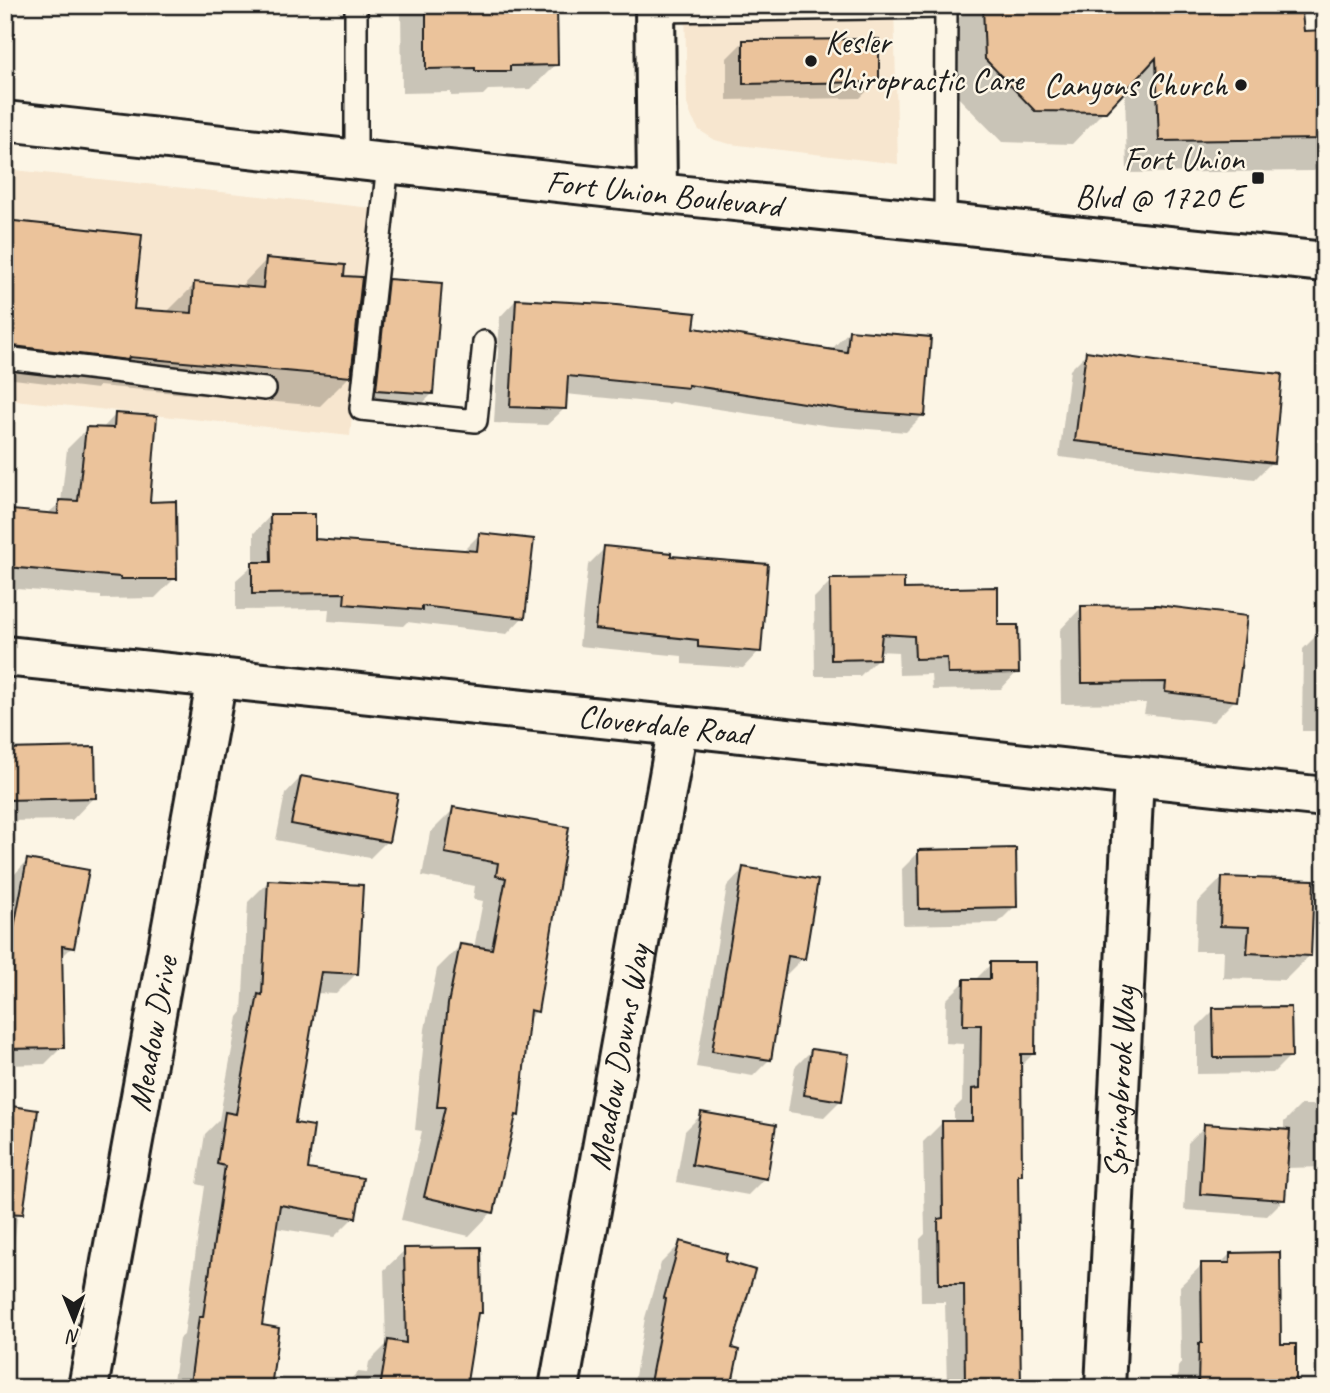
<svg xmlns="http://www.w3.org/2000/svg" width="1330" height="1393" viewBox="0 0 1330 1393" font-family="Caveat,sans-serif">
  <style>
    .built { fill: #f7e6cf }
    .shadow { fill: #0003 }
    .building { fill: #ebc39b; stroke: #1c1c1c; stroke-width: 2 }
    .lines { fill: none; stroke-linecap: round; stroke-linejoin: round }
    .service-casing { stroke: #1c1c1c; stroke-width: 26 }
    .minor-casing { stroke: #1c1c1c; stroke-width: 44 }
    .primary-casing { stroke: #1c1c1c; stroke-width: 44 }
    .service { stroke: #fcf5e5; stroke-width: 21 }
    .minor { stroke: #fcf5e5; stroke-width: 38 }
    .primary { stroke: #fcf5e5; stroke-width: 38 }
    .poi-dot { fill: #1c1c1c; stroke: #fcf5e5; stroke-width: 2.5 }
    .labels { text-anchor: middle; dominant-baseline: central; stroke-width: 5; stroke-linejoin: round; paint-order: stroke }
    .poi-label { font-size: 33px; fill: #1c1c1c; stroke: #fcf5e5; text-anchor: end }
    .street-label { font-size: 33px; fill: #1c1c1c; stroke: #fcf5e5 }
  </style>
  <rect width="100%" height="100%" fill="#fcf5e5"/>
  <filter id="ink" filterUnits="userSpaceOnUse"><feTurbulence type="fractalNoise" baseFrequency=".0143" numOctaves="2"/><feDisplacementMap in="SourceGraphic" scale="14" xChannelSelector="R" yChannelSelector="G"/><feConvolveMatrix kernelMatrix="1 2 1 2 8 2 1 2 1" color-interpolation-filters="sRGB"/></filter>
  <g filter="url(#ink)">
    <g class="built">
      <path d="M685,5H894L898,164L730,144L715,140L699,130L692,118L687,104Z"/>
      <path d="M5,169L372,208L350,436L5,399Z"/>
    </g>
    <g class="shadow">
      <path d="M401,5H555L556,64L531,89L488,90L483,95L451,96V92L402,93Z"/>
      <path d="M971,5H1299L1302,32H1325V160L1314,171L1127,173L1125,89L1072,144L1002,142L953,92L951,26Z"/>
      <path d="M744,41L877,81L860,98L727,100V58Z"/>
      <path d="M5,222L132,310L166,313L195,284L239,288L266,260L350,376L320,406L99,386L97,389L5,378Z"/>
      <path d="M389,281L432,394L415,411L360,406L372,298Z"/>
      <path d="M516,300L832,351L833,348L849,331L923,415L906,432L830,426L672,402L669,404L565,394L564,409L547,425L494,423L500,317Z"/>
      <path d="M1087,353L1272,462L1255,479L1059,457L1070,370Z"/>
      <path d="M115,415L175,578L155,598L101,599V596L5,588V512L46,515L61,502L67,449L87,429L101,430Z"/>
      <path d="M270,516L314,540L462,552L479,535L523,617L507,634L407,622L403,626L328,621L329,609L236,610V580L254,564V533Z"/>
      <path d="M605,548L759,651L743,668L682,664V656L579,646L588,565Z"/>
      <path d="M831,581L902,591L997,627L1017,672L1001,689L932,690L931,674L899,675L898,652L878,651L877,659L860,676H815L814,598Z"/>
      <path d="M1081,608L1235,700L1213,722L1144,714L1146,703L1061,704L1060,630Z"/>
      <path d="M1325,627V731H1302L1303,649Z"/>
      <path d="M5,751L94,797L72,820L5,821Z"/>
      <path d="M301,777L387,841L370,858L276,840L285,794Z"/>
      <path d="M454,809L567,829L536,1011L528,1020L517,1115L513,1119L492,1212L469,1236L401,1220L422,1131L415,1130L425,1029L437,969L460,946L474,948L483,901L473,899L475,886L422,876L430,833Z"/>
      <path d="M919,852L1015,906L998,923L903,925L902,869Z"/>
      <path d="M27,861L72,947L60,959L62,1047L45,1064L5,1065V906L11,878Z"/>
      <path d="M743,869L803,958L786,975L783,974L770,1059L753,1076L696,1067L727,886Z"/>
      <path d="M1222,878L1310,955L1285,980L1223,978L1224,951H1195L1197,903Z"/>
      <path d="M269,881L356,974L336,994L316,993L293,1124L306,1170L354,1217L334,1237L275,1228L260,1327L269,1388H172L179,1339L184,1335L205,1186L197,1184L205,1134L219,1120L238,1017L242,1012L248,902Z"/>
      <path d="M991,964L1033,1054L1019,1068L1021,1174L1016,1178L1019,1388H947L945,1302H921L920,1239L925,1234L923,1142L942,1123H954V1109L962,1101L963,1044L945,1043L946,1000L965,981H974Z"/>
      <path d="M1214,1010L1290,1056L1273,1073L1197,1074V1027Z"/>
      <path d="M812,1050L841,1100L824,1117L788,1112L795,1067Z"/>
      <path d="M1301,1105H1325V1167L1286,1168L1284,1199L1267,1216L1184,1210L1188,1143L1205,1126L1284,1132V1122Z"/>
      <path d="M5,1107L21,1182L12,1264L5,1270Z"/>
      <path d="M702,1114L765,1178L748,1195L676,1182L685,1131Z"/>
      <path d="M681,1243L723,1262L730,1350L729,1388H633L645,1318L661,1263Z"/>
      <path d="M405,1250L480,1312L476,1316L464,1388H341L358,1372L367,1373L369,1362L386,1345L384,1270Z"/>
      <path d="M1230,1254L1279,1346L1294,1388H1177L1178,1367L1181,1363L1180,1286L1202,1265L1220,1264Z"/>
    </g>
    <g class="building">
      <path d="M426,5H557L558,65L510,66V71H475V68L426,69Z"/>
      <path d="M983,5H1301L1304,31L1325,30V139L1159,141L1156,58L1106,112L1035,111L985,59Z"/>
      <path d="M879,39V82L743,84V40Z"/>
      <path d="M5,220L142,235L134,309L192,313L194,282L263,288L266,258L345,265L344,276L362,277L351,377L129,357L128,360L5,345Z"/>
      <path d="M388,279L442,283L433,394L376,390Z"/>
      <path d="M516,299L606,304L696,313L694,328L847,352L849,330L931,337L925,416L848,410L688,385V388L568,376L566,409L510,407Z"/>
      <path d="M1086,351L1169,363L1282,374L1274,463L1075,441Z"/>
      <path d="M115,413L157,416L150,502L176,501L177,579H121L120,577L7,567L12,510L58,514L59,500L78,501L86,427L114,428Z"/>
      <path d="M270,514H315V539L477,551L479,533L534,539L525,618L422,606V610L344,604L345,593L252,594V562H271Z"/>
      <path d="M604,546L671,553V556L768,564L761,652L698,647V640L595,629Z"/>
      <path d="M904,578V589L998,587V625H1018L1019,673L948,674L947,658L915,659L914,636L882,634L879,659L831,660L830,579Z"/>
      <path d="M1157,605L1247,616L1237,701L1165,692L1166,682L1082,683L1081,606Z"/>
      <path d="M95,747L96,798L5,800V749Z"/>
      <path d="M301,776L398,794L389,842L291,824Z"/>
      <path d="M453,807L569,827L538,1012L530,1010L519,1116L516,1115L494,1213L424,1197L445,1107H437L448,1004L460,944L492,949L506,878L496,876L498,863L445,853Z"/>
      <path d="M1016,848L1017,907L919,909L918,850Z"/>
      <path d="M27,859L89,870L74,948L62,946L64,1048L5,1049V975Z"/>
      <path d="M743,867L818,880L805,959L788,956L771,1060L712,1051Z"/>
      <path d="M1222,877L1314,880L1311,956L1247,953L1249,927L1220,926Z"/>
      <path d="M268,880L363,885L358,974L321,972L295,1123L314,1126L308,1169L363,1178L356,1218L280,1205L262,1325L279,1328L271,1388H220L190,1384L199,1317H203L225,1166L217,1164L225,1112L236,1114L258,994L262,995Z"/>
      <path d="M990,962H1036L1035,1054H1021L1022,1175H1018L1021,1388H965L964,1284H939L938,1219L943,1218L942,1121H972V1089L980,1088L981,1025H963L964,979H990Z"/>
      <path d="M1291,1007L1292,1057L1214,1058L1213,1008Z"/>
      <path d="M811,1049L849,1054L842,1101L804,1095Z"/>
      <path d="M5,1105L38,1110L23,1214L5,1213Z"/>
      <path d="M701,1112L776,1125L767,1179L692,1165Z"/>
      <path d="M1204,1124L1290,1130L1285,1200L1200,1194Z"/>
      <path d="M680,1241L727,1254L725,1261L755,1270L732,1348L739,1350L731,1388H649L666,1299L664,1298Z"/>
      <path d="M481,1247L482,1313H478L466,1388H380L388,1340L406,1343L404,1248Z"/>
      <path d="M1280,1252L1281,1344H1296V1388H1198L1199,1343H1202L1201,1263H1230V1253Z"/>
    </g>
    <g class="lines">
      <g class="service-casing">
        <g id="service">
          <path d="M356,5V160"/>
          <path d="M656,11L946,7"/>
          <path d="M388,164L361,409L476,421L484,342"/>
          <path d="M945,222L946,5"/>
          <path d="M5,358L265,389"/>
        </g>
      </g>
      <g class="minor-casing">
        <g id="minor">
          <path d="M655,5L657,193"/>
          <path id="s1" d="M5,656L678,726L1325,797"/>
          <path id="s2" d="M88,1388L217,678"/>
          <path id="s3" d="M559,1388L678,726"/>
          <path id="s4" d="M1105,1388L1134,776"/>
        </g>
      </g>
      <g class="primary-casing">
        <g id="primary">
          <path id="s5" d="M5,121L657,193L1325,262"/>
        </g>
      </g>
      <use href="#service" class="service"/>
      <use href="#minor" class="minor"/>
      <use href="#primary" class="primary"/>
    </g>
  </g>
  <g class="poi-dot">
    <circle cx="811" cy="61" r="7"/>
    <circle cx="1241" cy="85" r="7"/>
    <rect x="1251" y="171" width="14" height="14" rx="3.5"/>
  </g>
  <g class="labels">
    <g class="poi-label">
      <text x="825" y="42" text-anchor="start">Kesler<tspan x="825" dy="38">Chiropractic Care</tspan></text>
      <text x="1227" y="85">Canyons Church</text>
      <text x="1244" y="159">Fort Union<tspan x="1244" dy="38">Blvd @ 1720 E</tspan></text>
    </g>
    <g class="street-label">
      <text stroke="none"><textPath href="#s5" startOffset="663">Fort Union Boulevard</textPath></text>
      <text stroke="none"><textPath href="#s1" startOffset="663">Cloverdale Road</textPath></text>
      <text stroke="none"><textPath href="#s2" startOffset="360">Meadow Drive</textPath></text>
      <text stroke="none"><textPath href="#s3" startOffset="336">Meadow Downs Way</textPath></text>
      <text stroke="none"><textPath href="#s4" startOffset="306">Springbrook Way</textPath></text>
    </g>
  </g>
  <rect width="1330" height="1393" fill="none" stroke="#fcf5e5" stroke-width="28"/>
  <rect x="14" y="14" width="1302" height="1365" fill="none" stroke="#1c1c1c" stroke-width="2.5" filter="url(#ink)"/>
  <g transform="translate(74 1320) rotate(179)" stroke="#fcf5e5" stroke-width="5" paint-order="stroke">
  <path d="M0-5L12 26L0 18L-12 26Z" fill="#1c1c1c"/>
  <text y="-10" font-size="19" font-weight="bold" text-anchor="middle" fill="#1c1c1c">N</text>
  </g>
</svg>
